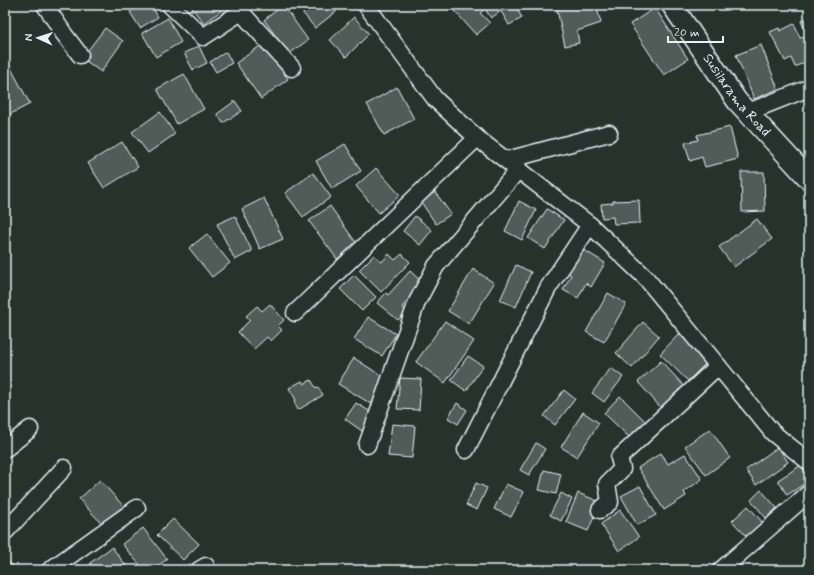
<svg xmlns="http://www.w3.org/2000/svg" width="814" height="575" viewBox="0 0 814 575" font-family="Mynerve,sans-serif">
  <style>
    .building { fill: #505c59; stroke: #e8f1f8 }
    .lines { fill: none; stroke-linecap: round; stroke-linejoin: round }
    .minor-casing { stroke: #e8f1f8; stroke-width: 19 }
    .tertiary-casing { stroke: #e8f1f8; stroke-width: 23 }
    .minor { stroke: #26332d; stroke-width: 16 }
    .tertiary { stroke: #26332d; stroke-width: 20 }
    .labels { text-anchor: middle; dominant-baseline: central; stroke-width: 4; stroke-linejoin: round; paint-order: stroke }
    .street-label { font-size: 14px; fill: #e8f1f8; stroke: #26332d }
  </style>
  <rect width="100%" height="100%" fill="#26332d"/>
  <filter id="ink" filterUnits="userSpaceOnUse"><feTurbulence type="fractalNoise" baseFrequency=".025" numOctaves="2"/><feDisplacementMap in="SourceGraphic" scale="8" xChannelSelector="R" yChannelSelector="G"/><feConvolveMatrix kernelMatrix="1 2 1 2 8 2 1 2 1" color-interpolation-filters="sRGB"/></filter>
  <g filter="url(#ink)">
    <g class="building">
      <path d="M141,5H151L158,17L140,28L130,12Z"/>
      <path d="M190,5H226L227,6L204,24Z"/>
      <path d="M283,5L308,40L289,54L264,20Z"/>
      <path d="M300,5H333L337,11L315,28L298,7Z"/>
      <path d="M461,5H515L522,18L509,25L501,11L491,18L485,9L480,13L490,23L476,35L455,11Z"/>
      <path d="M556,5H596L601,23L577,31L579,43L565,46Z"/>
      <path d="M655,8L688,59L664,75L630,24Z"/>
      <path d="M354,17L369,34L346,57L330,40Z"/>
      <path d="M809,17V60L795,67L791,58L785,61L770,32L779,28L780,31L794,24L800,38L807,35L801,21Z"/>
      <path d="M168,18L181,42L156,57L142,33Z"/>
      <path d="M105,28L123,41L101,72L82,58Z"/>
      <path d="M263,44L288,79L261,99L236,63Z"/>
      <path d="M761,45L778,89L754,99L736,55Z"/>
      <path d="M199,46L207,63L193,70L184,53Z"/>
      <path d="M226,52L232,63L216,72L210,62Z"/>
      <path d="M5,57L30,104L5,117Z"/>
      <path d="M184,74L204,109L177,124L157,89Z"/>
      <path d="M397,87L414,119L384,135L367,104Z"/>
      <path d="M235,101L242,111L223,123L217,114Z"/>
      <path d="M160,112L175,134L148,153L132,132Z"/>
      <path d="M730,127L738,159L705,167L702,157L690,161L685,143L698,140L697,135Z"/>
      <path d="M122,142L138,167L104,188L88,163Z"/>
      <path d="M345,144L361,171L332,189L316,161Z"/>
      <path d="M376,168L400,195L379,213L356,186Z"/>
      <path d="M741,172H764L765,211L742,212Z"/>
      <path d="M313,173L331,197L303,217L285,193Z"/>
      <path d="M435,192L451,214L436,224L421,202Z"/>
      <path d="M264,198L283,239L260,249L242,209Z"/>
      <path d="M639,200L640,223L614,224L613,217L602,218L601,204L613,203V201Z"/>
      <path d="M519,201L536,210L522,240L505,231Z"/>
      <path d="M330,206L357,244L337,259L309,221Z"/>
      <path d="M547,209L564,220L545,249L528,238Z"/>
      <path d="M235,216L252,251L235,260L217,224Z"/>
      <path d="M415,216L432,230L420,245L403,231Z"/>
      <path d="M757,219L772,239L734,267L719,247Z"/>
      <path d="M207,234L230,263L212,277L189,248Z"/>
      <path d="M579,247L605,263L591,287L586,283L578,298L563,290L571,275L565,271Z"/>
      <path d="M389,254L395,260L402,254L410,262L381,292L359,270L374,255L382,262Z"/>
      <path d="M516,265L531,272L516,307L500,300Z"/>
      <path d="M473,269L494,283L469,324L448,311Z"/>
      <path d="M410,271L424,284L402,307L407,311L398,320L377,303L386,293L388,295Z"/>
      <path d="M354,275L376,297L362,311L340,289Z"/>
      <path d="M608,293L626,304L604,342L586,332Z"/>
      <path d="M270,304L284,320L278,326L282,330L271,341L267,337L254,349L238,332L250,320L246,316L257,306L262,311Z"/>
      <path d="M368,317L396,334L382,356L354,339Z"/>
      <path d="M445,321L474,341L445,383L416,362Z"/>
      <path d="M643,322L659,336L632,368L616,353Z"/>
      <path d="M679,334L707,362L688,381L660,354Z"/>
      <path d="M468,356L483,366L466,391L451,380Z"/>
      <path d="M354,358L388,380L373,405L338,384Z"/>
      <path d="M661,361L685,387L661,408L638,382Z"/>
      <path d="M611,368L623,377L604,402L592,393Z"/>
      <path d="M400,378L421,379L419,410L397,409Z"/>
      <path d="M311,380L316,388L318,387L323,395L298,410L294,402L296,400L289,388L302,381L304,384Z"/>
      <path d="M564,390L575,399L555,425L544,416Z"/>
      <path d="M620,396L647,423L631,439L604,413Z"/>
      <path d="M356,403L374,414L362,431L345,419Z"/>
      <path d="M457,403L467,410L458,424L448,418Z"/>
      <path d="M809,404V423L803,406Z"/>
      <path d="M583,412L599,423L577,457L561,447Z"/>
      <path d="M392,424L415,426L412,458L388,456Z"/>
      <path d="M710,429L730,458L706,475L685,446Z"/>
      <path d="M536,443L545,449L529,475L520,470Z"/>
      <path d="M778,447L788,462L756,485L746,470Z"/>
      <path d="M661,453L668,464L685,454L702,479L684,492L686,496L664,510L638,468Z"/>
      <path d="M803,464L809,474V481L787,495L778,480Z"/>
      <path d="M544,470L561,474L556,494L539,490Z"/>
      <path d="M100,480L125,508L105,527L79,499Z"/>
      <path d="M476,483L487,488L477,510L466,505Z"/>
      <path d="M506,484L524,492L511,517L494,509Z"/>
      <path d="M640,486L656,515L637,525L621,496Z"/>
      <path d="M761,490L777,508L766,518L751,500Z"/>
      <path d="M561,493L572,499L561,521L550,515Z"/>
      <path d="M578,493L600,502L588,531L566,522Z"/>
      <path d="M748,506L764,524L748,538L732,521Z"/>
      <path d="M620,510L639,537L619,551L601,524Z"/>
      <path d="M173,519L199,544L183,560L157,535Z"/>
      <path d="M143,528L167,559L153,570H144L122,544Z"/>
      <path d="M112,547L129,570H95L90,563Z"/>
      <path d="M5,558L15,568L13,570H5Z"/>
    </g>
    <g class="lines">
      <g class="minor-casing">
        <g id="minor">
          <path d="M45,5L64,34L80,55"/>
          <path d="M170,5L203,37L241,12L292,68"/>
          <path d="M366,5L435,99L477,138L590,225L645,277L773,433L809,462"/>
          <path d="M748,112L809,88"/>
          <path d="M507,160L609,133"/>
          <path d="M295,313L477,138"/>
          <path d="M367,445L417,302L436,266L519,169"/>
          <path d="M5,449L30,429"/>
          <path d="M466,450L548,288L590,225"/>
          <path d="M600,510L610,502L607,484L622,469L619,458L718,366"/>
          <path d="M5,532L64,468"/>
          <path d="M50,570L137,508"/>
          <path d="M199,570L206,566"/>
          <path d="M721,570L809,493"/>
        </g>
      </g>
      <g class="tertiary-casing">
        <g id="tertiary">
          <path id="s1" d="M672,5L737,101L809,179"/>
        </g>
      </g>
      <use href="#minor" class="minor"/>
      <use href="#tertiary" class="tertiary"/>
    </g>
  </g>
  <g class="labels">
    <g class="street-label">
      <text stroke="none"><textPath href="#s1" startOffset="111">Susilarama Road</textPath></text>
    </g>
  </g>
  <rect width="814" height="575" fill="none" stroke="#26332d" stroke-width="20"/>
  <rect x="10" y="10" width="794" height="555" fill="none" stroke="#e8f1f8" stroke-width="1.5" filter="url(#ink)"/>
  <g transform="translate(38 38) rotate(273)" stroke="#26332d" stroke-width="3" paint-order="stroke">
  <path d="M0-3L7 15L0 10L-7 15Z" fill="#e8f1f8"/>
  <text y="-6" font-size="11" font-weight="bold" text-anchor="middle" fill="#e8f1f8">N</text>
  </g>
  <path d="M668 36v6h55v-6" fill="none" stroke="#e8f1f8" stroke-width="2"/>
  <text x="674" y="36" font-size="12" fill="#e8f1f8" stroke="#26332d" stroke-width="3" paint-order="stroke">20 m</text>
</svg>
